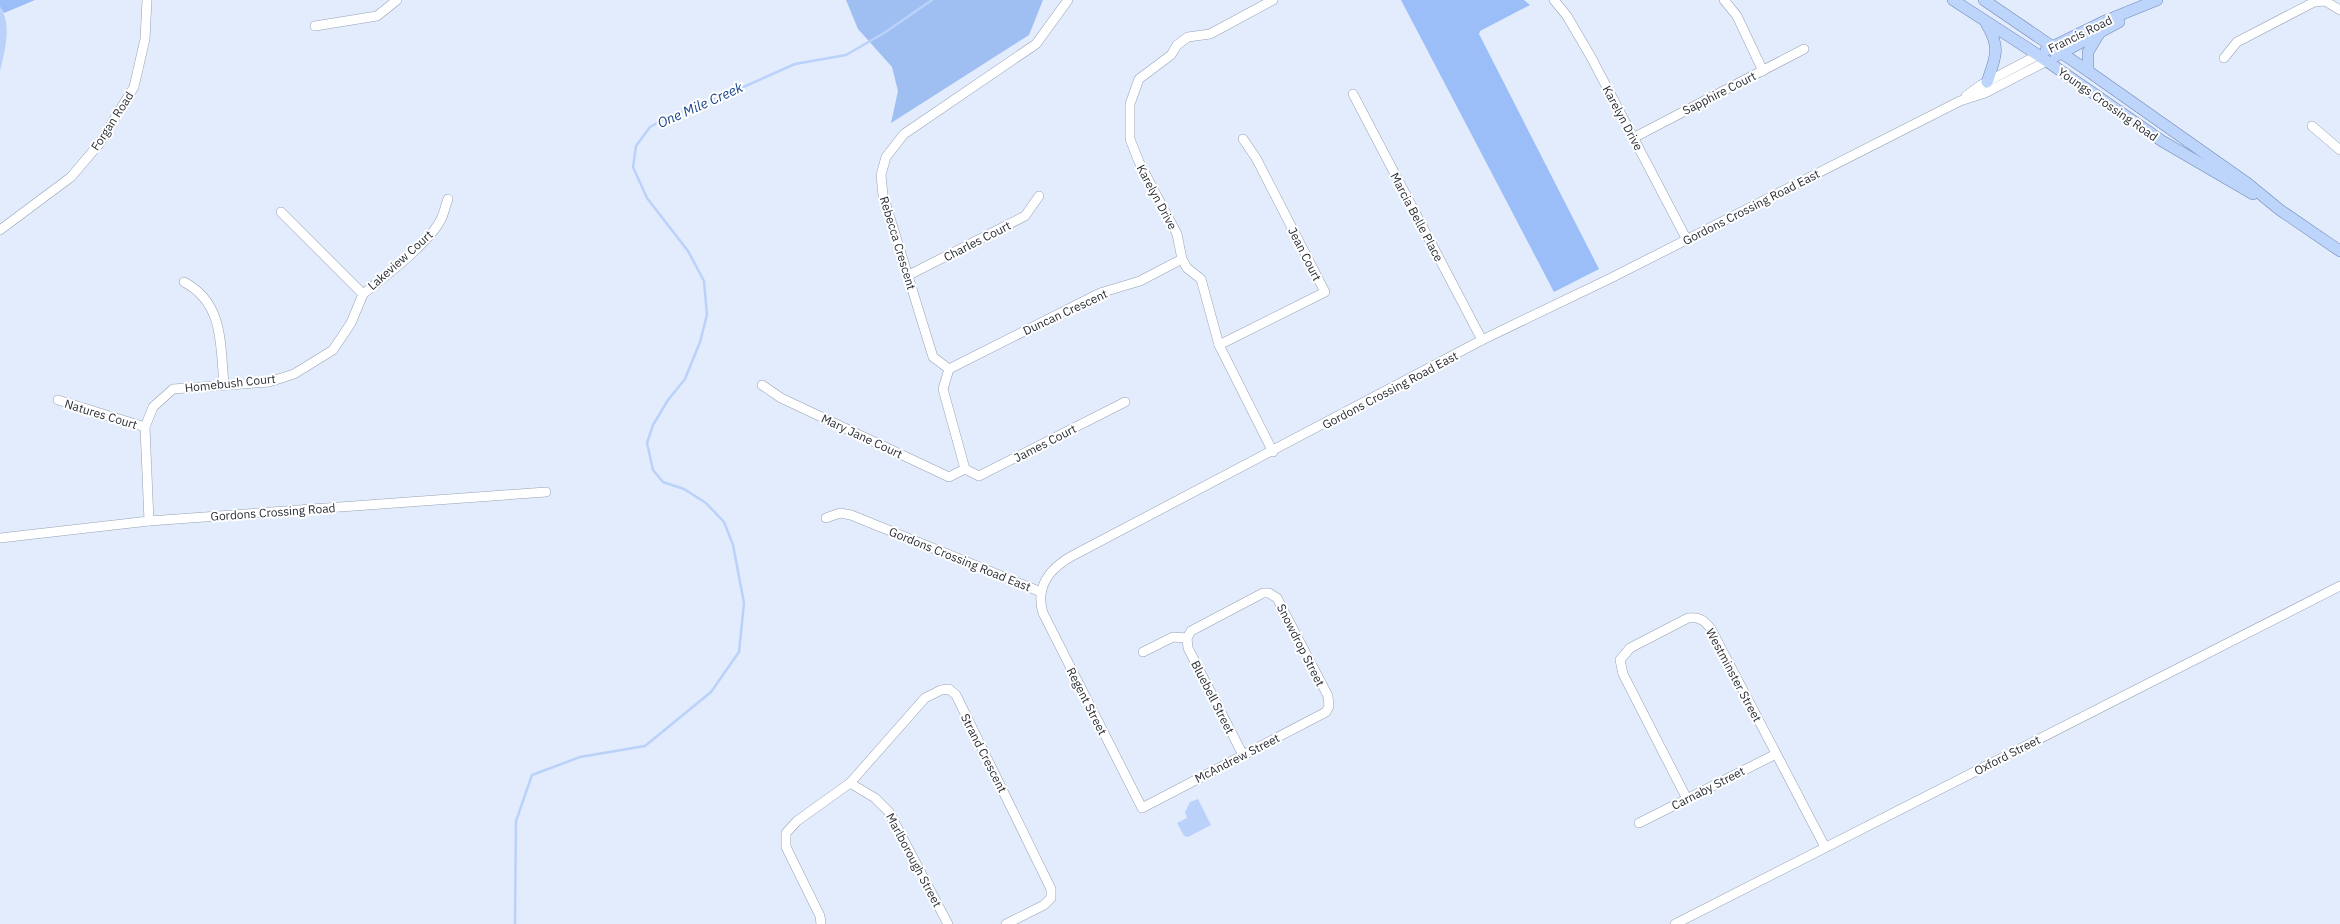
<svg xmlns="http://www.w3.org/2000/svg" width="2340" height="924" viewBox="0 0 2340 924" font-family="'IBM Plex Sans',sans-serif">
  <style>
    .green { fill: #9bbdf8 }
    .forest { fill: #9fbef2 }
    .water { fill: #bad2fa }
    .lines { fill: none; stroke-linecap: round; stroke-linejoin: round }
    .stream { stroke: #bad2fa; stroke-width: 2.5 }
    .minor-casing { stroke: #96a1b4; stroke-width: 10 }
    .major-casing { stroke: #6d87b4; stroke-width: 12 }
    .minor { stroke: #fff; stroke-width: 9 }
    .major { stroke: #bdd4fb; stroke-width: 11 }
    .labels { text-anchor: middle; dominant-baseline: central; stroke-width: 4; stroke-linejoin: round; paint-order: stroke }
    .street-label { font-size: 12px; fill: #292d35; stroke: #fff }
    .water-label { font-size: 14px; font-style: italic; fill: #18438e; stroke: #fff }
  </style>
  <rect width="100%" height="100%" fill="#e2ecfd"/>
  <g class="green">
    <path d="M0,0H35L4,13L0,7Z"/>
    <path d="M1401,0H1524L1530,5L1480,31L1479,34L1599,269L1554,292Z"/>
  </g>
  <path class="forest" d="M846,0H1043L1029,35L891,123L898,91L892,67L858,29Z"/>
  <g class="water">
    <path d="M0,7C13,25 4,53 0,72Z"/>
    <path d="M1198,799L1211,825L1188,837L1184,836L1177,823L1187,818L1185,812L1190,802Z"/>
  </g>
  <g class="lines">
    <path class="stream" d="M515,924L516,821L532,775L580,757L645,746L711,692L739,652L744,603L733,545L724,522L706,503L684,489L663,482L653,470L647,443L653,425L668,400L685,379L700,342L707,315L704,281L688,251L647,198L633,167L636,146L650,127L668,117L714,100L795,64L846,55L884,33L932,0"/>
    <g class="minor-casing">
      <g id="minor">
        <path d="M1273,0L1210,34L1188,37L1177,45L1171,55L1139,79L1130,104V139L1139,162L1177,234L1182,259L1187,268L1201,279L1219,345L1273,452"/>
        <path d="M1554,0L1567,16L1591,57L1687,240"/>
        <path d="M1724,0L1737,16L1763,71"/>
        <path d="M315,26L377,16L397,0"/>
        <path d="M2224,58L2237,42L2314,2L2325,1L2340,10"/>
        <path d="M1353,94L1482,340"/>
        <path d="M1966,96L1981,85L2038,55"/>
        <path d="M2312,126L2340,150"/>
        <path d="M1633,138L1804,49"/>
        <path d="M0,230L71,177L99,144L134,87L145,39L147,0"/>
        <path d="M907,276L1025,216L1039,196"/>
        <path d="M184,282C224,303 220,344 224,384"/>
        <path d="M363,294C384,277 428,244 440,221C444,215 445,206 448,199"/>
        <path d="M1219,345L1325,292L1256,158L1243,139"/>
        <path d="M949,369L1100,293L1140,281L1182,259"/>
        <path d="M762,385L781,398L949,477L965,469"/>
        <path d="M58,400L145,427"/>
        <path d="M965,469L943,389L949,369L933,357L883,195L881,175L886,157L904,134L1036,44L1068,0"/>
        <path d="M965,469L979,476L1125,402"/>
        <path d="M826,518L840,513L851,515L1041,592"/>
        <path d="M149,521L145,427L153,407L173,389L269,382L294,374L333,350L351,323L363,294L281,212"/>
        <path d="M0,538L149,521L546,492"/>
        <path d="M1143,652L1173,637L1187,638"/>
        <path d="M1243,755L1188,648L1187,638L1191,631L1263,593H1269L1277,598L1328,696L1329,706L1326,712L1142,808L1043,613C1035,587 1050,568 1072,556L1482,340L1609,279L1960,101L1985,93L2047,61"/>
        <path d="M850,783L875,798L889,812L948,924"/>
        <path d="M1687,799L1623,674L1620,660L1630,648L1688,618C1700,617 1704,620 1711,629L1825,847"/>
        <path d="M1639,823L1776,754"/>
        <path d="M821,924L820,916L786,847V833L797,821L850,783L925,698L941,690L949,689L956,695L1051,889V898L1044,905L1006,924"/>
        <path d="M1675,924L2340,586"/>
      </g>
    </g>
    <g class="major-casing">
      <g id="major">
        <path d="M1953,0L2038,55L2162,141L2253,194"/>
        <path d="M1984,0L2088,71L2247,183L2280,210L2340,251"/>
        <path d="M1986,23C2001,47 1996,57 1987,82"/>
        <path d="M2046,50L2105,21L2157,0"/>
        <path d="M2056,56L2119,22"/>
        <path d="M2088,71V52L2100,32"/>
      </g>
    </g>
    <use href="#minor" class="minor"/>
    <use href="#major" class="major"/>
  </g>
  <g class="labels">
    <g class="street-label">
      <text transform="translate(2080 34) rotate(-26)">Francis Road</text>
      <text transform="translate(1719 93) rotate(-27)">Sapphire Court</text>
      <text transform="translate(2108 104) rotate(35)">Youngs Crossing Road</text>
      <text transform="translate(1623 118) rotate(62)">Karelyn Drive</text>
      <text transform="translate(112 121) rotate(-57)">Forgan Road</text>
      <text transform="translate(1157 197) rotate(62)">Karelyn Drive</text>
      <text transform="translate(1751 207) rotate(-27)">Gordons Crossing Road East</text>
      <text transform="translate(1417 217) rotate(62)">Marcia Belle Place</text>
      <text transform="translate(977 241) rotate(-27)">Charles Court</text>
      <text transform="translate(898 243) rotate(73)">Rebecca Crescent</text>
      <text transform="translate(1305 254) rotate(63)">Jean Court</text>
      <text transform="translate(400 260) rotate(-42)">Lakeview Court</text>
      <text transform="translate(1065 312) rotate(-25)">Duncan Crescent</text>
      <text transform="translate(230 383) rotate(-6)">Homebush Court</text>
      <text transform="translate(1390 390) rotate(-28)">Gordons Crossing Road East</text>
      <text transform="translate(101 414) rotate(17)">Natures Court</text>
      <text transform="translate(862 436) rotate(25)">Mary Jane Court</text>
      <text transform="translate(1045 443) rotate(-27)">James Court</text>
      <text transform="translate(273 512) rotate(-4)">Gordons Crossing Road</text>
      <text transform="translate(960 559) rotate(22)">Gordons Crossing Road East</text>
      <text transform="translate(1301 645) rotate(63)">Snowdrop Street</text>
      <text transform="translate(1734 675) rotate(62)">Westminster Street</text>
      <text transform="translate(1213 697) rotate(63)">Bluebell Street</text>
      <text transform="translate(1087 701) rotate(63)">Regent Street</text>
      <text transform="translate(984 753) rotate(63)">Strand Crescent</text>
      <text transform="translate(2007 755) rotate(-27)">Oxford Street</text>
      <text transform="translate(1237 758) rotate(-27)">McAndrew Street</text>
      <text transform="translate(1708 788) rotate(-27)">Carnaby Street</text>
      <text transform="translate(914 860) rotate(62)">Marlborough Street</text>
    </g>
    <g class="water-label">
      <text transform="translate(700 105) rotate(-24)">One Mile Creek</text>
    </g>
  </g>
</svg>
